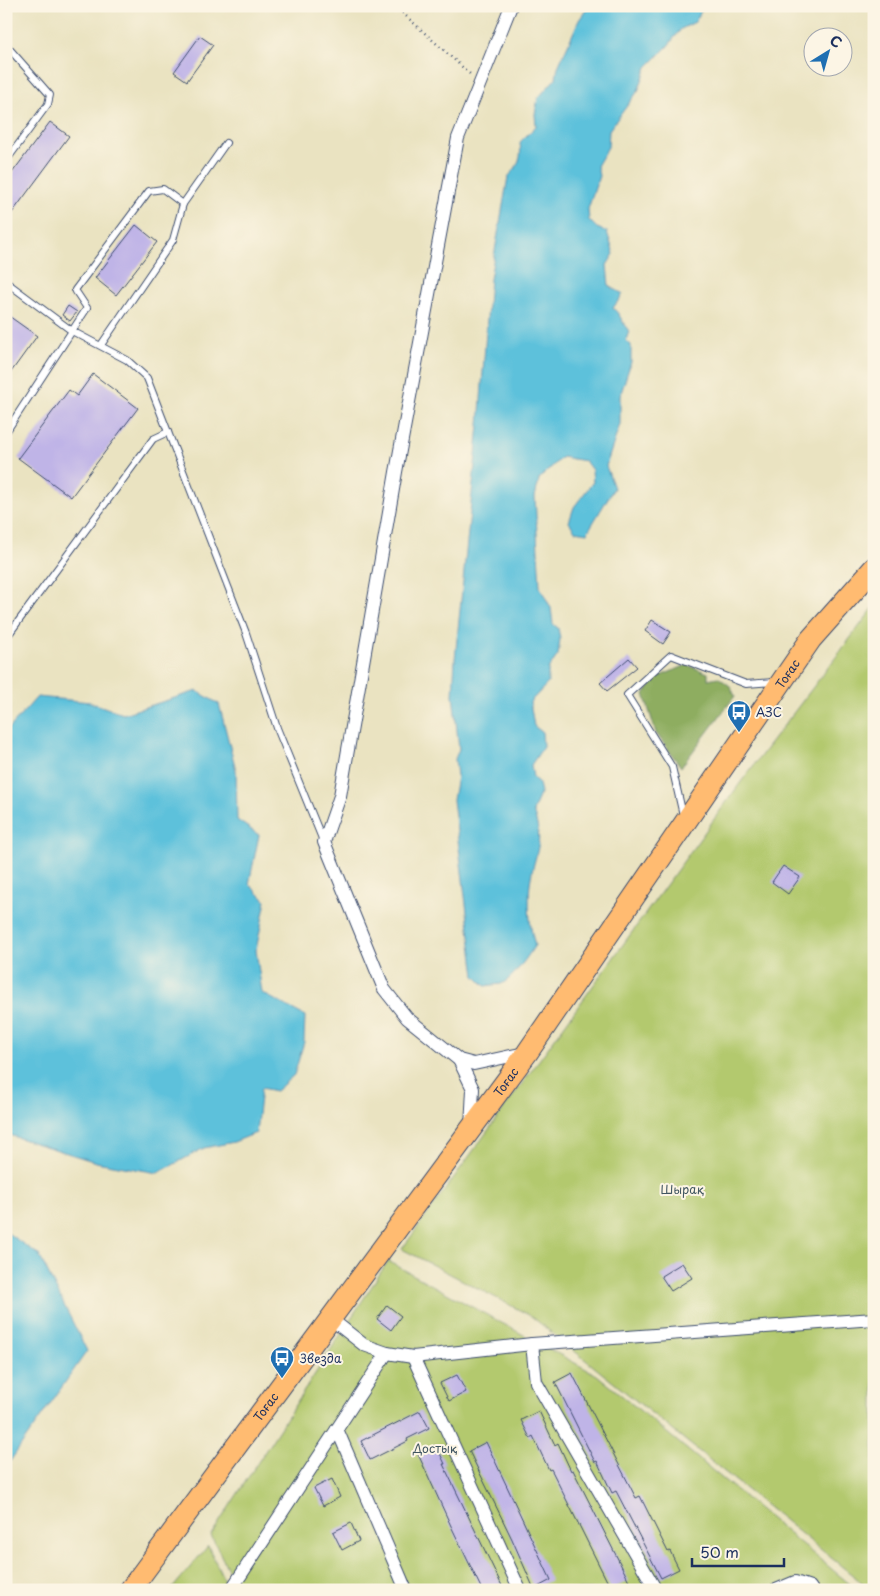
<svg xmlns="http://www.w3.org/2000/svg" width="880" height="1596" viewBox="0 0 880 1596" font-family="'Playpen Sans',sans-serif">
  <style>
    .green { fill: #b3c96e; stroke: #677c66 }
    .forest { fill: #8ead61; stroke: #546e60 }
    .water { fill: #5dc1db; stroke: #3c789c }
    .building { fill: #bfb4e7 }
    .lines { fill: none; stroke-linecap: round; stroke-linejoin: round }
    .service-casing { stroke: #3a4a6d; stroke-width: 8 }
    .minor-casing { stroke: #3a4a6d; stroke-width: 14 }
    .trunk-casing { stroke: #3a4a6d; stroke-width: 23 }
    .path { stroke: #3a4a6d; stroke-width: 2.5; stroke-dasharray: 1 4; stroke-linecap: butt }
    .service { stroke: #fff; stroke-width: 6 }
    .minor { stroke: #fff; stroke-width: 12 }
    .trunk { stroke: #ffbb71; stroke-width: 21 }
    .labels { text-anchor: middle; dominant-baseline: central; stroke-width: 4; stroke-linejoin: round; paint-order: stroke }
    .street-label { font-size: 12px; fill: #1b2f5e; stroke: #fcf5e5 }
    .poi-label { font-size: 12px; fill: #1b2f5e; stroke: #fcf5e5; text-anchor: start }
    .park-label { font-size: 12px; fill: #415662; stroke: #fcf5e5 }
  </style>
  <rect width="100%" height="100%" fill="#fcf5e5"/>
  <filter id="ink" filterUnits="userSpaceOnUse"><feTurbulence type="fractalNoise" baseFrequency=".02" numOctaves="2"/><feDisplacementMap in="SourceGraphic" scale="10" xChannelSelector="R" yChannelSelector="G"/><feConvolveMatrix kernelMatrix="1 2 1 2 8 2 1 2 1" color-interpolation-filters="sRGB"/></filter>
  <filter id="wash" filterUnits="userSpaceOnUse"><feTurbulence type="fractalNoise" baseFrequency=".0096" numOctaves="4" result="noise"/><feDisplacementMap in="SourceGraphic" scale="20" xChannelSelector="R" yChannelSelector="G"/><feGaussianBlur stdDeviation="1.12" result="paint"/><feColorMatrix in="noise" values="0 0 0 0 0 0 0 0 0 0 0 0 0 0 0 0 0 1.4 0 .05"/><feComposite in="paint" operator="in"/></filter>
  <g filter="url(#wash)">
    <rect width="100%" height="100%" fill="#eae3c1"/>
    <g class="green">
      <path d="M874,607V1590H871L531,1316L402,1249L741,782Z"/>
      <path d="M388,1261L597,1375L857,1590H238L211,1535Z"/>
      <path d="M208,1546L229,1590H171Z"/>
    </g>
    <path class="forest" d="M687,665L708,673V679L718,677L730,686L735,696L681,767L656,733L644,694L658,677Z"/>
    <g class="water">
      <path d="M594,6H704L695,22L681,29L667,47L647,67L638,91L609,130L608,147L597,166L599,176L588,209L589,220L597,228L607,232L614,254L607,265L609,286L623,294L613,308C621,315 622,323 629,331L626,340L631,345V362L620,396V424L606,466L614,488L587,533L575,531L569,522L574,507L593,482L592,470L585,461L562,457L539,479L535,497L540,587L551,608L553,624L558,628L560,639L558,655L548,669V683L530,702L534,726L542,732L543,747L531,765L533,777L539,784L541,792L533,811C545,846 535,850 530,883C528,904 529,925 535,945C529,955 512,980 501,984C496,985 490,985 485,986L475,976L453,800L457,776L455,759L459,749L453,695L455,659L479,425L490,279L508,177C519,165 522,159 520,142L536,126L535,114L538,98L556,78L558,67L579,20L586,10Z"/>
      <path d="M197,691L219,704L236,770L237,820L259,835L249,884L266,901L256,950L262,993L305,1016L304,1042L294,1075L276,1091L261,1088L256,1133L234,1142L204,1148L158,1173L96,1162L6,1134V732L37,697L90,702L123,714Z"/>
      <path d="M6,1232L39,1255L87,1351L6,1467Z"/>
    </g>
    <g id="blocks">
      <g class="building">
        <path d="M200,36L213,45L187,81L174,72Z"/>
        <path d="M50,122L69,136L6,221V181Z"/>
        <path d="M136,225L157,242L116,295L95,278Z"/>
        <path d="M68,306L77,312L70,321L62,315Z"/>
        <path d="M6,314L37,336L6,379Z"/>
        <path d="M93,374L138,408L71,497L18,458L69,390L77,396Z"/>
        <path d="M652,620L671,632L663,644L645,631Z"/>
        <path d="M629,658L637,667L607,691L600,683Z"/>
        <path d="M783,866L800,877L788,894L772,882Z"/>
        <path d="M682,1263L692,1278L671,1291L661,1276Z"/>
        <path d="M387,1305L401,1316L391,1330L377,1319Z"/>
        <path d="M572,1373L636,1498L640,1496L668,1552L670,1551L679,1569L661,1578L616,1491L612,1493L597,1461L595,1462L555,1382Z"/>
        <path d="M457,1375L466,1392L449,1401L440,1383Z"/>
        <path d="M420,1411L429,1428L407,1439L408,1441L370,1460L361,1441Z"/>
        <path d="M539,1411L555,1445L558,1443L571,1471L573,1470L629,1581L611,1589L551,1469L549,1470L533,1436L530,1438L521,1420Z"/>
        <path d="M486,1442L551,1580L534,1589L512,1539L469,1451Z"/>
        <path d="M436,1445L445,1464H443L504,1590H482L451,1526L418,1454Z"/>
        <path d="M332,1479L340,1497L323,1506L314,1488Z"/>
        <path d="M351,1523L359,1541L342,1550L333,1532Z"/>
      </g>
    </g>
  </g>
  <g filter="url(#ink)">
    <use href="#blocks" fill-opacity="0" stroke="#3a4a6d" stroke-width="1"/>
    <g class="lines">
      <g class="service-casing">
        <g id="service">
          <path d="M6,45L50,95L48,104L6,161"/>
          <path d="M183,204L226,143"/>
          <path d="M6,282L72,331L127,360L147,378L246,633L277,728L323,841"/>
          <path d="M6,432L87,308L75,290L149,191L163,189L183,204L173,240L101,345"/>
          <path d="M6,638L153,439L168,432"/>
          <path d="M683,815L672,767L627,695L671,655L746,684L775,682"/>
        </g>
      </g>
      <g class="minor-casing">
        <g id="minor">
          <path d="M511,6L458,138L396,472L340,796L324,842L384,989L407,1018L459,1060L474,1064L525,1053"/>
          <path d="M459,1060L473,1089L471,1127"/>
          <path d="M331,1319L364,1345L387,1353L413,1357L532,1344L874,1319"/>
          <path d="M532,1344L536,1382L656,1590"/>
          <path d="M413,1357L520,1590"/>
          <path d="M337,1429L406,1590"/>
          <path d="M231,1590L387,1353"/>
          <path d="M776,1590L795,1582L810,1587L812,1590"/>
        </g>
      </g>
      <g class="trunk-casing">
        <g id="trunk">
          <path id="s1" d="M130,1590L527,1053L811,639L874,568"/>
        </g>
      </g>
      <path class="path" d="M395,6L471,75"/>
      <use href="#service" class="service"/>
      <use href="#minor" class="minor"/>
      <use href="#trunk" class="trunk"/>
    </g>
  </g>
  <defs>
    <g id="bus-pin" transform="scale(1.25)"><path d="M0 17L-7.5 6A9.5 9.5 0 1 1 7.5 6Z" fill="#1f6fb2" stroke="#fcf5e5"/><path d="M-5-6H5V4H4V6H2V4H-2V6H-4V4H-5ZM-3.5-4V0h7V-4ZM-3.5 1.2v1.5H-2V1.2ZM2 1.2v1.5H3.5V1.2Z" fill="#fff"/></g>
  </defs>
  <g fill-rule="evenodd">
    <use href="#bus-pin" x="739" y="712"/>
    <use href="#bus-pin" x="282" y="1358"/>
  </g>
  <g class="labels">
    <g class="street-label">
      <text stroke="none"><textPath href="#s1" startOffset="1128">Тоғас</textPath></text>
      <text stroke="none"><textPath href="#s1" startOffset="632">Тоғас</textPath></text>
      <text stroke="none"><textPath href="#s1" startOffset="228">Тоғас</textPath></text>
    </g>
    <g class="poi-label">
      <text x="756" y="712">АЗС</text>
      <text x="300" y="1358">Звезда</text>
    </g>
    <g class="park-label">
      <text x="682" y="1189">Шырақ</text>
      <text x="435" y="1448">Достық</text>
    </g>
  </g>
  <rect width="880" height="1596" fill="none" stroke="#fcf5e5" stroke-width="25"/>
  <g transform="translate(828 52) rotate(37)"><circle r="24" fill="#fcf5e5" stroke="#a2a6af"/>
  <path d="M0-4L9 19L0 12L-9 19Z" fill="#1f6fb2"/>
  <text y="-8" font-size="14" font-weight="bold" text-anchor="middle" fill="#1b2f5e">С</text>
  </g>
  <path d="M692 1558v8h92v-8" fill="none" stroke="#1b2f5e" stroke-width="2.5"/>
  <text x="700" y="1558" font-size="15" fill="#1b2f5e" stroke="#fcf5e5" stroke-width="4" paint-order="stroke">50 m</text>
</svg>
